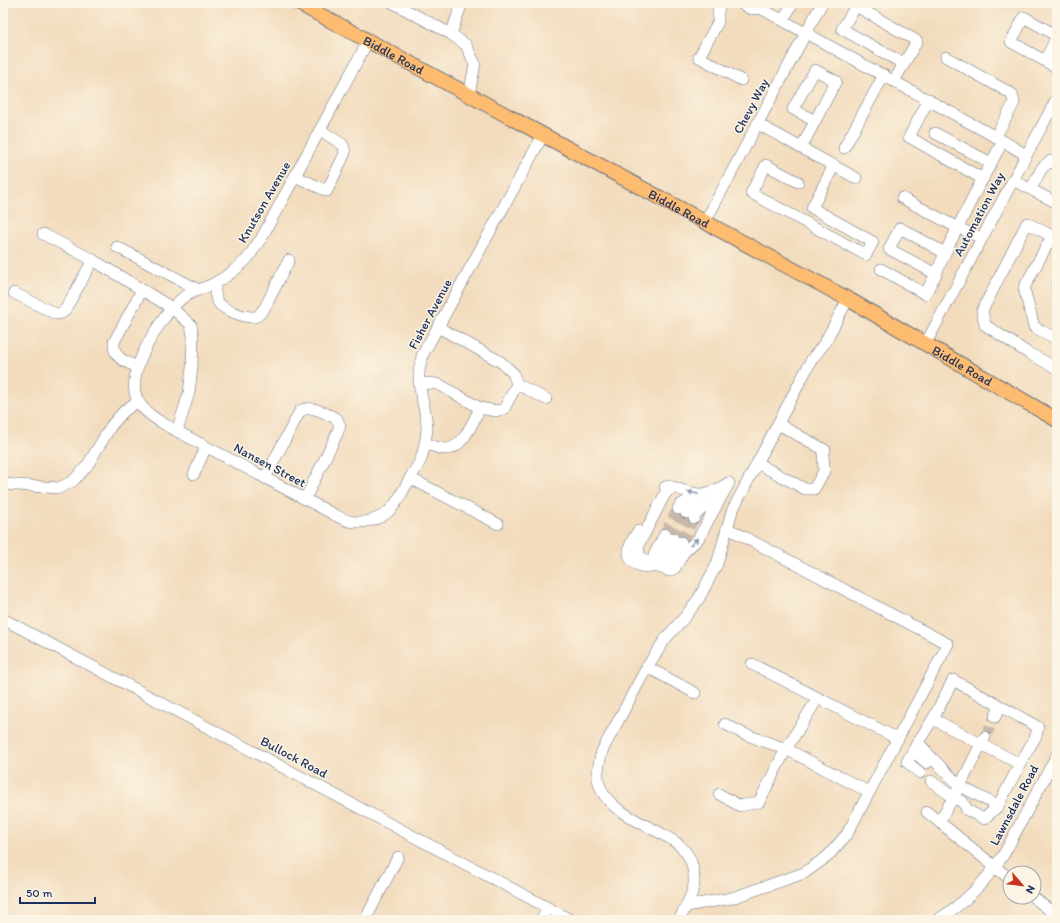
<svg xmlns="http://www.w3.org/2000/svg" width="1060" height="923" viewBox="0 0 1060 923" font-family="Itim,sans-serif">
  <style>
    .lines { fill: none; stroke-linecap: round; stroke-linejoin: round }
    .minor-tunnel { stroke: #c7b9aa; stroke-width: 11; stroke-dasharray: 11 5.5; stroke-linecap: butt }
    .minor-casing { stroke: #666c7f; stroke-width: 12 }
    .major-casing { stroke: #666c7f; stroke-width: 16 }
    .minor { stroke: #fff; stroke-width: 11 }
    .major { stroke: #fdbc6f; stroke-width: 14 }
    .oneway { fill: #8d97ae }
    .labels { text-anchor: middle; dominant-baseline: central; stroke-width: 3; stroke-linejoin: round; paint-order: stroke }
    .street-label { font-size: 13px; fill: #1b2f5e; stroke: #fcf5e5 }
  </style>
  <rect width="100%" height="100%" fill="#fcf5e5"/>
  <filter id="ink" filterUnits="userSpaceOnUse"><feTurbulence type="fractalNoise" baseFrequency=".025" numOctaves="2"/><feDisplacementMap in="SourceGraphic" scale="8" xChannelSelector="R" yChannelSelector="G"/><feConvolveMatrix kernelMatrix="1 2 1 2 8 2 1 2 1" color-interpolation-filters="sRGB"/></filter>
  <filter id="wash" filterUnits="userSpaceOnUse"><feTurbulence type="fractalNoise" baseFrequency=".012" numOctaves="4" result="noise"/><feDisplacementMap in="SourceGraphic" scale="16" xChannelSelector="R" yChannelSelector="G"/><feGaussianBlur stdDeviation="0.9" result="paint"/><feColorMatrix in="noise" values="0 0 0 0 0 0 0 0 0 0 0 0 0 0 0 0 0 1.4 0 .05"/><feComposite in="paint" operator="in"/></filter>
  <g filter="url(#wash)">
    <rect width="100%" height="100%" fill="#f2dcbd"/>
  </g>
  <g filter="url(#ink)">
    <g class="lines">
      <g class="minor-tunnel">
        <path d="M665,534L678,509"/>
        <path d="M673,538L686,513"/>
        <path d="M681,542L694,518"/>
        <path d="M985,737L995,717"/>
      </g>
      <g class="minor-casing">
        <g id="minor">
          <path d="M393,3L451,34L466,45L475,64L469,95"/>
          <path d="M721,3L718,11V22L699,57L741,80"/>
          <path d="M740,3L751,9L760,8"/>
          <path d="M757,3L760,8L1003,141"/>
          <path d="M783,20L793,3"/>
          <path d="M451,34L462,3"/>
          <path d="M1057,36L1045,61L1057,68"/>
          <path d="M368,41L261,239C256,245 252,253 247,259C238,268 226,277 215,283C204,289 190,291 180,300C160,318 125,372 137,399C144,413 159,421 171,428L335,515C339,517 344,520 349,521C363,524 381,520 391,509C399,501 403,490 409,480C413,473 418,466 421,459C424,450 426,438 427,429C427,410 418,393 419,374C419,368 421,362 422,356L543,135"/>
          <path d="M946,57L1012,94L1014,103L996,136"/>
          <path d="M1045,61L1011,42L1024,17L1057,36"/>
          <path d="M894,81L917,41L856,6L842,29L904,64"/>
          <path d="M929,99L909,137L983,179"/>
          <path d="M758,124L856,178"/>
          <path d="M935,133L991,163"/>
          <path d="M801,148L836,81L815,70L793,109L815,121"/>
          <path d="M844,148L884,75"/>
          <path d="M295,176L327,191L345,153L344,147L342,144L320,130"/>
          <path d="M1013,180L1057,203"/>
          <path d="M798,182L766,165L751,193L866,255L873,242L812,208L834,165"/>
          <path d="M1031,189L1042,168L1050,161L1057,165"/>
          <path d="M902,198L958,228L982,238"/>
          <path d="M705,222L822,3"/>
          <path d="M43,234L93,260L172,308L191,325L193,336L192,368L189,393L177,431"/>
          <path d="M117,247L199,290"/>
          <path d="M881,269L925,294L936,274L889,249L900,228L945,253L976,191L1003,141L1026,155"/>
          <path d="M936,274L945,253"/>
          <path d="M215,283C215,289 214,296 218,302C223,310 245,318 255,317C259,316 261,312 264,309L289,260"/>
          <path d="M1057,286V290"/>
          <path d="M14,293L56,314L62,313L65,310L93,260"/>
          <path d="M438,327L501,362L513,373L517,384L504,409L496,411L480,408"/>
          <path d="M1057,339L1034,327L1024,288L1052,236L1027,223L982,311L985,325L1028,353L1057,368"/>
          <path d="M926,343L1057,98"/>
          <path d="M137,367C124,361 113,358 114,342L142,290"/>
          <path d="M419,384L432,383L440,385L480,408C473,421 463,449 446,449C439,449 431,445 425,443"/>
          <path d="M517,384L546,399"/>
          <path d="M778,424L825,450"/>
          <path d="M757,463L805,489H814L824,471L823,454"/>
          <path d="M194,474L206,447"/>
          <path d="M265,478L300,411C311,404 327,414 337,419L340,426L337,434L305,499"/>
          <path d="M410,478L498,524"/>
          <path d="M3,484L59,488L73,481L87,466L111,426L124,411L138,401"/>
          <path d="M665,487L669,486C696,494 702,500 728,483"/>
          <path d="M672,487L665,494L639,544C639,547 638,551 639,554C644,564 660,567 669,571L675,568L684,552L698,539L729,483"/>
          <path d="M678,509L680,505L687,501L696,504"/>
          <path d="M686,513C693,504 696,505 706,504C711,503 715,501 719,500"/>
          <path d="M694,518L696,514L708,504"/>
          <path d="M638,531C634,538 628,546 629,554C632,570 656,569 667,563C674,559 677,549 681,542"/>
          <path d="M656,566L654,555L665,534"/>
          <path d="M656,566L661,560L673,538"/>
          <path d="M3,619L571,920"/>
          <path d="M752,664L898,739"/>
          <path d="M647,667L695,693"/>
          <path d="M995,717L1000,706"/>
          <path d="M933,719L953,680L1038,727L1036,736L1020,764"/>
          <path d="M725,724L744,734L786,749L869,792"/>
          <path d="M918,742L907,762L920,773"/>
          <path d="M913,751L927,763"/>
          <path d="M931,781L954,798L963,802L967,810L984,819L998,806"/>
          <path d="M719,794L740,806L759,802L786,749L818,698"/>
          <path d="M927,812L1010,879"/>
          <path d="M939,822L960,786L981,744L1020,764L998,806L960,786L929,755L918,742L933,719L981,744L985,737"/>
          <path d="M1033,897L1057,916"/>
          <path d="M686,906L732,898L804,873L828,856L847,834L948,644L727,528"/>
          <path d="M365,920L398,857"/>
          <path d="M541,920L548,908"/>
          <path d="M679,920C684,910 690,900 693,889C695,882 694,873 692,865C688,849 675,841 662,834C639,821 601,808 598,778C597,769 600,760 602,751L647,667L666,638L684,618L698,600L717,564L732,511L812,359L824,344L848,299"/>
          <path d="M937,920C964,904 987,880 1004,854L1057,755"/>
        </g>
      </g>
      <g class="major-casing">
        <g id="major">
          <path id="s1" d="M298,3L848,299L1057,420"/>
        </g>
      </g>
      <use href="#minor" class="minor"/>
      <use href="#major" class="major"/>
    </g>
    <defs><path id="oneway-solid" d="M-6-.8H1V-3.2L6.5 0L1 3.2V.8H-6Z"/></defs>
    <g class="oneway">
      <use href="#oneway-solid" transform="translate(693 493) rotate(-168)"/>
      <use href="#oneway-solid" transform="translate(694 542) rotate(-45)"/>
    </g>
  </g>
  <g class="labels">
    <g class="street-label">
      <text stroke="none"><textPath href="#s1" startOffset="109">Biddle Road</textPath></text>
      <text transform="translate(751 106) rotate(-62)">Chevy Way</text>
      <text transform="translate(264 202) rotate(-60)">Knutson Avenue</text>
      <text stroke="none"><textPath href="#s1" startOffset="433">Biddle Road</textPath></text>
      <text transform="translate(979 214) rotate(-62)">Automation Way</text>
      <text transform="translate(430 314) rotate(-62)">Fisher Avenue</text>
      <text stroke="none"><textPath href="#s1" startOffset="757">Biddle Road</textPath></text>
      <text transform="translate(270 465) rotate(28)">Nansen Street</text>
      <text transform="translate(294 757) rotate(28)">Bullock Road</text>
      <text transform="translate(1014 805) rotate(-62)">Lawnsdale Road</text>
    </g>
  </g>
  <rect width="1060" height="923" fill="none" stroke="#fcf5e5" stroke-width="16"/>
  <g transform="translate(1022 885) rotate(118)"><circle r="19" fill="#fcf5e5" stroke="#a2a6af"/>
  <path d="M0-3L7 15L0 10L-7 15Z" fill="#c8321e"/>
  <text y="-6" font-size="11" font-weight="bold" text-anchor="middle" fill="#1b2f5e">N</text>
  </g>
  <path d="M20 897v6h75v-6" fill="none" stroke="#1b2f5e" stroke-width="2"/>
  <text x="26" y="897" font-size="12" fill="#1b2f5e" stroke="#fcf5e5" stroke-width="3" paint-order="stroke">50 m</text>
</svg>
